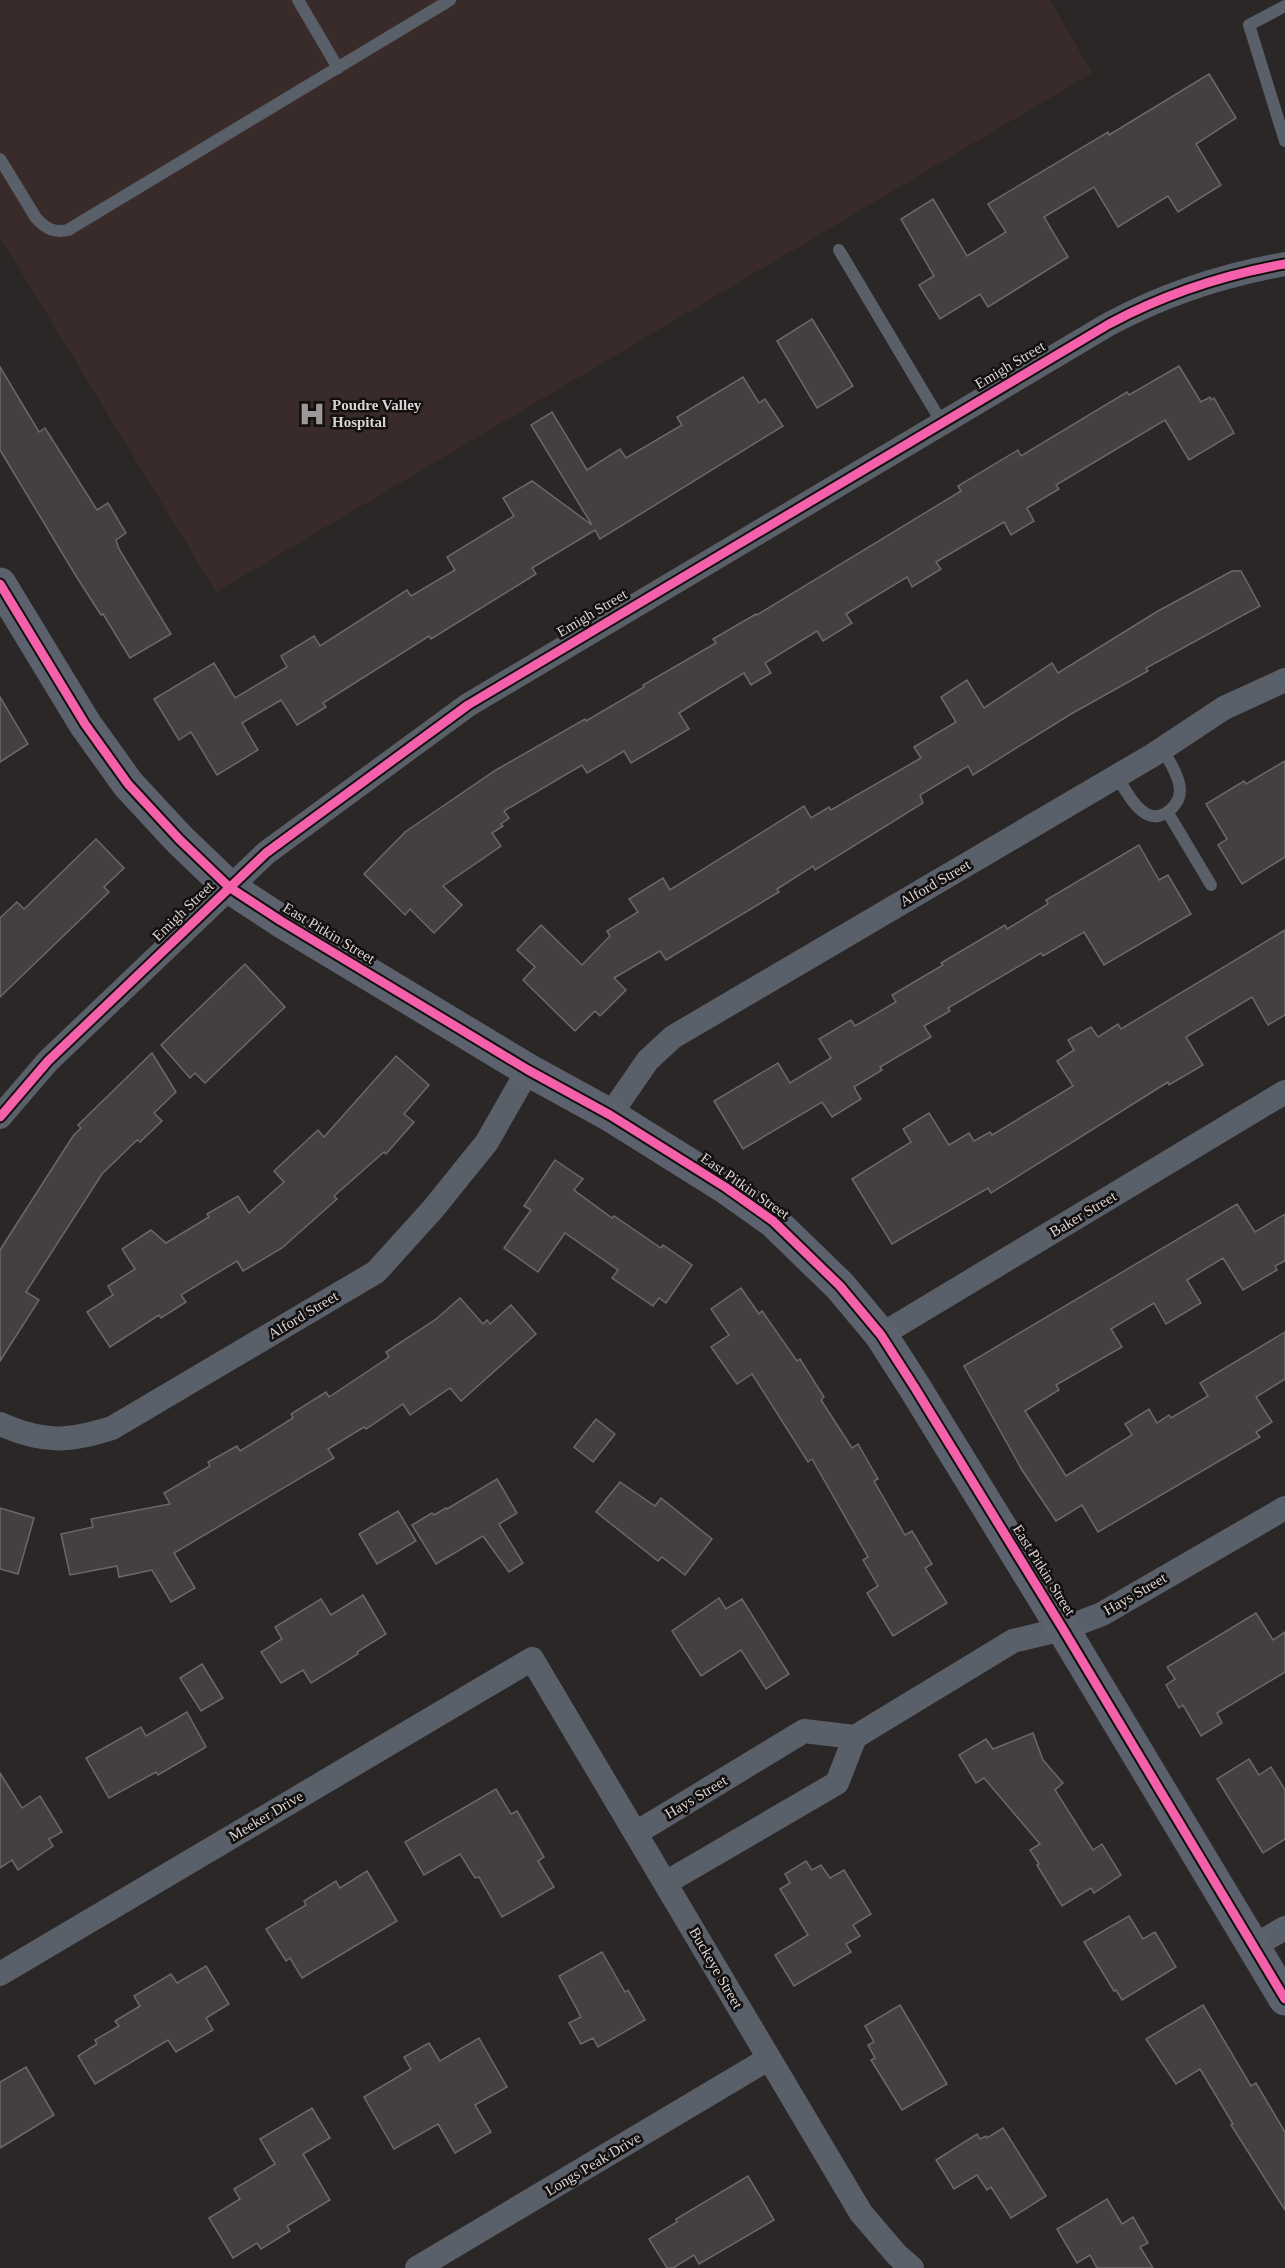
<svg xmlns="http://www.w3.org/2000/svg" width="1285" height="2268" viewBox="0 0 1285 2268" font-family="'Times New Roman',serif">
  <style>
    .built { fill: #392b2a }
    .building { fill: #444040; stroke: #6c6868; stroke-width: 1.5 }
    .lines { fill: none; stroke-linecap: round; stroke-linejoin: round }
    .lane { stroke: #5a6069; stroke-width: 12 }
    .street { stroke: #5a6069; stroke-width: 24 }
    .secondary { stroke: #5c626d; stroke-width: 33 }
    .cycleway-casing { stroke: #130f0f; stroke-width: 13 }
    .cycleway { stroke: #f560ab; stroke-width: 9 }
    .labels { text-anchor: middle; dominant-baseline: central; stroke-width: 5; stroke-linejoin: round; paint-order: stroke }
    .street-label { font-size: 15px; fill: #dad4d4; stroke: #130f0f }
    .poi-label { font-size: 15px; font-weight: bold; fill: #dad4d4; stroke: #130f0f; text-anchor: start }
  </style>
  <rect width="100%" height="100%" fill="#2c2727"/>
  <path class="built" d="M0,0H1050L1092,73L216,592L0,237Z"/>
  <g class="building">
    <path d="M1209,74L1236,118L1196,144L1221,185L1178,212L1168,196L1118,227L1094,187L1044,217L1068,257L988,307L980,294L940,319L919,285L934,276L901,219L933,199L967,256L1006,232L988,204L1108,132L1109,135Z"/>
    <path d="M812,319L853,386L817,408L777,341Z"/>
    <path d="M1179,366L1201,402L1210,397L1211,400L1214,398L1234,433L1189,460L1165,420L1056,485L1059,489L1027,508L1034,521L1011,535L1004,522L936,562L941,569L912,587L907,577L846,614L852,623L823,641L817,631L765,663L771,673L751,685L744,673L695,703L679,713L689,729L631,763L624,751L587,773L582,765L504,811L509,818L501,824L503,826L492,833L501,846L443,886L462,905L434,933L410,909L405,915L364,874L405,832L496,770L585,719L586,721L644,687L643,685L716,643L713,639L756,614L757,615L961,491L958,486L1018,450L1021,456L1127,392L1129,395Z"/>
    <path d="M0,367L39,432L45,428L97,510L108,503L126,533L116,540L119,549L171,634L130,658L103,614L101,615L76,576L0,450Z"/>
    <path d="M743,377L759,403L765,399L783,426L600,539L595,530L532,568L536,574L431,639L429,636L323,703L326,707L297,725L281,700L242,723L258,750L217,775L191,732L179,740L154,699L214,663L235,698L287,667L281,656L314,636L320,646L407,590L411,596L455,570L447,557L514,516L503,498L532,481L592,525L531,425L552,412L587,470L620,449L626,458L682,425L677,417Z"/>
    <path d="M1232,571H1241L1260,606L1146,668L1148,671L1071,714L973,775L968,766L920,795L923,803L815,870L813,866L777,889L779,892L666,960L660,951L614,978L626,990L600,1016L595,1011L575,1031L523,980L535,967L517,950L541,925L582,965L610,936L607,931L638,912L629,899L663,878L670,890L804,806L811,818L829,807L831,810L921,758L914,747L956,722L941,697L967,680L984,708L1052,663L1058,673L1158,611Z"/>
    <path d="M0,697L28,744L0,762Z"/>
    <path d="M1285,761V857L1242,884L1218,845L1227,839L1206,804L1244,781L1246,784Z"/>
    <path d="M96,839L124,868L104,887L109,892L0,997V918L17,902L24,909Z"/>
    <path d="M1139,845L1159,880L1168,875L1191,914L1104,965L1084,932L1043,956L1041,953L948,1008L950,1011L924,1026L931,1037L880,1067L882,1070L854,1087L861,1099L832,1117L822,1102L743,1149L714,1101L778,1063L790,1083L831,1058L819,1039L851,1020L855,1026L896,1002L892,995L943,965L941,963L1005,925L1007,929L1048,904L1046,900Z"/>
    <path d="M1285,930V1015L1268,1025L1252,997L1186,1037L1203,1065L1169,1085L1168,1082L991,1193L988,1188L892,1244L852,1179L911,1142L903,1129L929,1113L949,1145L969,1133L974,1141L990,1132L992,1135L1073,1086L1057,1061L1074,1050L1068,1040L1091,1027L1098,1037L1118,1024L1121,1029Z"/>
    <path d="M245,964L285,1007L205,1083L195,1073L190,1078L161,1045Z"/>
    <path d="M152,1053L176,1092L154,1113L162,1121L140,1142L137,1140L102,1174L26,1292L39,1300L0,1361V1250L73,1136L81,1128L78,1125Z"/>
    <path d="M396,1056L429,1085L404,1114L414,1122L386,1154L384,1152L334,1196L337,1199L282,1248L243,1271L237,1261L181,1295L186,1302L161,1318L159,1315L110,1347L87,1312L113,1295L108,1286L135,1269L122,1249L151,1230L166,1243L209,1217L207,1214L238,1196L249,1213L284,1182L274,1171L318,1130L324,1137Z"/>
    <path d="M555,1160L583,1179L574,1190L612,1218L614,1216L661,1248L663,1245L692,1265L666,1303L659,1298L653,1306L612,1278L618,1270L565,1233L538,1272L504,1248L531,1210L524,1206Z"/>
    <path d="M1237,1204L1255,1232L1285,1214V1261L1275,1266L1277,1270L1243,1290L1223,1258L1187,1280L1201,1303L1166,1324L1154,1303L1111,1329L1122,1347L1056,1385L1059,1390L1025,1411L1066,1476L1132,1435L1125,1424L1149,1409L1157,1423L1169,1415L1171,1418L1208,1396L1200,1383L1285,1332V1379L1256,1397L1272,1422L1256,1432L1260,1437L1098,1532L1082,1505L1056,1521L1022,1470L964,1366Z"/>
    <path d="M741,1288L759,1314L762,1311L797,1361L800,1359L824,1397L821,1400L852,1448L858,1444L878,1479L874,1481L905,1535L912,1531L932,1564L925,1568L947,1603L893,1636L867,1593L878,1586L863,1560L868,1557L812,1459L808,1462L752,1374L737,1384L711,1347L729,1335L711,1309Z"/>
    <path d="M460,1298L483,1324L487,1320L490,1324L511,1305L536,1334L461,1401L450,1388L410,1415L403,1404L366,1429L364,1427L328,1449L334,1458L174,1553L195,1588L171,1602L152,1570L119,1577L117,1566L70,1575L61,1534L93,1527L91,1519L170,1504L164,1493L210,1466L208,1462L237,1446L240,1451L293,1418L291,1414L326,1392L329,1397L389,1357L386,1352L435,1320Z"/>
    <path d="M596,1419L615,1434L593,1462L574,1447Z"/>
    <path d="M497,1479L517,1513L499,1524L523,1563L509,1572L483,1536L436,1564L412,1525L432,1513L434,1515L446,1508L447,1509Z"/>
    <path d="M620,1482L655,1506L661,1498L712,1539L685,1575L662,1557L658,1561L596,1512Z"/>
    <path d="M0,1508L34,1518L18,1574L0,1569Z"/>
    <path d="M398,1511L416,1541L377,1564L359,1534Z"/>
    <path d="M363,1595L386,1634L357,1652L358,1654L311,1683L303,1670L281,1683L261,1652L282,1639L275,1627L321,1599L331,1615Z"/>
    <path d="M719,1598L726,1609L742,1599L789,1674L766,1689L741,1650L701,1676L672,1631Z"/>
    <path d="M1256,1613L1273,1640L1285,1632V1672L1217,1713L1222,1723L1201,1736L1183,1705L1179,1708L1166,1685L1175,1679L1167,1667Z"/>
    <path d="M202,1664L223,1698L201,1711L180,1678Z"/>
    <path d="M187,1712L206,1747L158,1775L156,1772L109,1798L86,1758L141,1727L146,1736Z"/>
    <path d="M1033,1733L1043,1760L1063,1783L1055,1790L1093,1850L1102,1844L1121,1875L1094,1893L1091,1888L1062,1906L1037,1865L1039,1864L1030,1850L1040,1844L984,1778L976,1783L959,1755L986,1739L993,1749Z"/>
    <path d="M1249,1759L1259,1775L1271,1767L1285,1790V1839L1263,1853L1217,1779Z"/>
    <path d="M0,1773L22,1808L40,1796L62,1832L49,1839L53,1846L18,1870L12,1860L0,1868Z"/>
    <path d="M496,1789L511,1814L517,1811L544,1857L538,1861L554,1887L502,1917L479,1877L475,1878L460,1854L424,1875L405,1842Z"/>
    <path d="M806,1861L812,1870L821,1865L830,1878L844,1870L871,1914L853,1925L860,1936L846,1944L851,1952L794,1986L775,1955L808,1935L780,1889L790,1883L785,1874Z"/>
    <path d="M367,1871L397,1921L302,1978L290,1958L286,1961L266,1929L306,1905L304,1901L336,1881L340,1888Z"/>
    <path d="M1129,1916L1143,1939L1155,1932L1176,1967L1122,2000L1116,1990L1114,1991L1084,1942Z"/>
    <path d="M602,1952L625,1992L628,1990L645,2020L598,2047L593,2038L581,2044L569,2023L581,2017L559,1976Z"/>
    <path d="M206,1966L229,2004L206,2018L213,2030L176,2052L168,2040L95,2084L78,2056L97,2044L95,2040L119,2026L115,2021L140,2006L134,1996L171,1974L177,1983Z"/>
    <path d="M900,2005L947,2084L902,2110L871,2060L875,2058L868,2045L874,2042L865,2026Z"/>
    <path d="M1203,2005L1251,2086L1256,2083L1285,2132V2210L1231,2125L1233,2124L1200,2069L1176,2084L1146,2039Z"/>
    <path d="M479,2038L507,2087L475,2105L491,2132L455,2153L438,2124L394,2149L364,2097L411,2069L404,2057L429,2043L440,2061Z"/>
    <path d="M26,2067L54,2115L0,2148V2082Z"/>
    <path d="M312,2108L330,2138L303,2154L330,2200L287,2226L290,2231L261,2249L257,2243L233,2258L209,2218L240,2199L234,2189L275,2164L260,2139Z"/>
    <path d="M1003,2128L1046,2196L1011,2218L991,2187L987,2190L977,2175L954,2189L936,2160L977,2134L980,2139L986,2136L987,2138Z"/>
    <path d="M748,2176L774,2220L699,2264L694,2255L673,2268H667L649,2239L677,2222L676,2219Z"/>
    <path d="M1107,2199L1122,2224L1133,2217L1148,2243L1140,2247L1153,2268H1097L1090,2255L1077,2263L1057,2229Z"/>
  </g>
  <g class="lines">
    <g class="lane">
      <path d="M298,0L338,68"/>
      <path d="M1285,6L1249,25L1285,141"/>
      <path d="M0,159L36,218C46,229 54,233 68,230L450,0"/>
      <path d="M839,250L942,423"/>
      <path d="M1117,776C1127,793 1145,831 1170,810C1176,805 1180,798 1180,790C1179,775 1169,761 1162,748"/>
      <path d="M1168,813L1211,885"/>
    </g>
    <g class="street">
      <path d="M610,1115L648,1060L673,1037L1153,755L1224,708L1285,680"/>
      <path d="M0,1117L48,1061L266,853L468,705L1109,324C1165,294 1222,275 1285,264"/>
      <path d="M881,1335L1285,1092"/>
      <path d="M0,1424C43,1443 68,1442 112,1428L376,1272L433,1209L487,1142L528,1070"/>
      <path d="M636,1833L804,1731L855,1737"/>
      <path d="M667,1882L837,1783L855,1737L1013,1641L1063,1629L1102,1614L1285,1508"/>
      <path d="M1254,1946L1285,1928"/>
      <path d="M0,1974L532,1659L861,2213L897,2255L912,2268"/>
      <path d="M417,2268L768,2059"/>
    </g>
    <path class="secondary" d="M0,584L85,724L128,784L179,839L229,887L281,921L528,1070L610,1115L725,1187L773,1221L840,1286L881,1335L915,1388L1063,1629L1285,1999"/>
    <g class="cycleway-casing">
      <g id="cycleway">
        <path d="M0,584L85,724L128,784L179,839L229,887L281,921L528,1070L610,1115L725,1187L773,1221L840,1286L881,1335L915,1388L1063,1629L1285,1999"/>
        <path d="M0,1117L48,1061L266,853L468,705L1109,324C1165,294 1222,275 1285,264"/>
      </g>
    </g>
    <use href="#cycleway" class="cycleway"/>
  </g>
  <defs>
    <g id="hospital-bare" transform="scale(2.07)"><path d="M-5-5h3v3.5h4V-5h3V5h-3V1.5h-4V5h-3Z" fill="#9d9797" stroke="#130f0f" stroke-width="2.5" paint-order="stroke"/></g>
  </defs>
  <g fill-rule="evenodd">
    <use href="#hospital-bare" x="312" y="414"/>
  </g>
  <g class="labels">
    <g class="street-label">
      <text transform="translate(1010 365) rotate(-31)">Emigh Street</text>
      <text transform="translate(592 613) rotate(-31)">Emigh Street</text>
      <text transform="translate(935 883) rotate(-30)">Alford Street</text>
      <text transform="translate(183 911) rotate(-44)">Emigh Street</text>
      <text transform="translate(329 933) rotate(31)">East Pitkin Street</text>
      <text transform="translate(745 1186) rotate(35)">East Pitkin Street</text>
      <text transform="translate(1083 1214) rotate(-31)">Baker Street</text>
      <text transform="translate(303 1315) rotate(-31)">Alford Street</text>
      <text transform="translate(1044 1570) rotate(58)">East Pitkin Street</text>
      <text transform="translate(1135 1594) rotate(-30)">Hays Street</text>
      <text transform="translate(696 1797) rotate(-31)">Hays Street</text>
      <text transform="translate(266 1816) rotate(-31)">Meeker Drive</text>
      <text transform="translate(716 1968) rotate(60)">Buckeye Street</text>
      <text transform="translate(593 2164) rotate(-31)">Longs Peak Drive</text>
    </g>
    <g class="poi-label">
      <text x="332" y="405">Poudre Valley<tspan x="332" dy="17">Hospital</tspan></text>
    </g>
  </g>
</svg>
